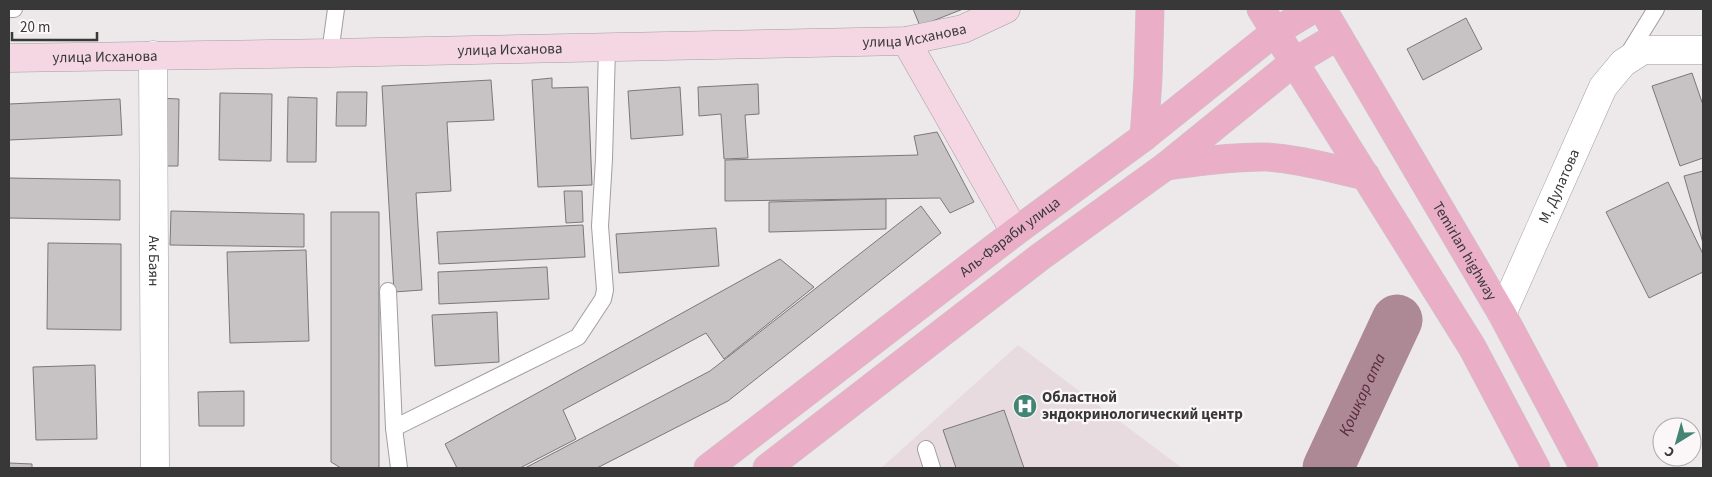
<svg xmlns="http://www.w3.org/2000/svg" width="1712" height="477" viewBox="0 0 1712 477" font-family="'Source Sans 3',sans-serif">
  <style>
    .built { fill: #e8dbe0 }
    .lines { fill: none; stroke-linecap: round; stroke-linejoin: round }
    .river { stroke: #ac8995; stroke-width: 51 }
    .building { fill: #c7c3c4; stroke: #7c787a }
    .lane-casing { stroke: #a29e9f; stroke-width: 18 }
    .street-casing { stroke: #a29e9f; stroke-width: 29 }
    .secondary-casing { stroke: #a29e9f; stroke-width: 29 }
    .primary-casing { stroke: #c8c7c7; stroke-width: 29 }
    .lane { stroke: #fff; stroke-width: 16 }
    .street { stroke: #fff; stroke-width: 28 }
    .secondary { stroke: #f4d7e3; stroke-width: 28 }
    .primary { stroke: #eaafc7; stroke-width: 28 }
    .labels { text-anchor: middle; dominant-baseline: central; stroke-width: 4.5; stroke-linejoin: round; paint-order: stroke }
    .street-label { font-size: 15px; fill: #393838; stroke: #fbf6f8 }
    .poi-label { font-size: 15px; font-weight: bold; fill: #393838; stroke: #fbf6f8; text-anchor: start }
    .water-label { font-size: 16px; font-style: italic; fill: #57273b; stroke: #fbf6f8 }
  </style>
  <rect width="100%" height="100%" fill="#ede9ea"/>
  <path class="built" d="M1018,345L1182,468H881Z"/>
  <g class="lines">
    <path class="river" id="s1" d="M1328,468L1397,320"/>
  </g>
  <g class="building">
    <path d="M913,9H963L920,26Z"/>
    <path d="M1466,18L1482,49L1423,80L1407,49Z"/>
    <path d="M1692,73L1703,105V158L1680,166L1652,86Z"/>
    <path d="M552,78V88L588,87L592,185L538,187L532,80Z"/>
    <path d="M491,80L494,120L447,122L451,191L416,193L422,290L394,292L382,86Z"/>
    <path d="M758,84L759,114L745,115L748,158L724,159L721,114L699,116L698,87Z"/>
    <path d="M680,87L683,135L631,139L628,91Z"/>
    <path d="M337,92H367L366,126H336Z"/>
    <path d="M220,93L272,94L271,161L219,160Z"/>
    <path d="M288,97L317,98L316,162H287Z"/>
    <path d="M158,98L179,99L178,166H157Z"/>
    <path d="M120,99L122,135L9,140V104Z"/>
    <path d="M937,132L974,202L950,213L940,198L725,201V160L918,155L914,136Z"/>
    <path d="M1703,171V243L1684,176Z"/>
    <path d="M9,178L120,180V220L9,218Z"/>
    <path d="M1668,182L1703,254V272L1649,298L1606,212Z"/>
    <path d="M564,191H582L583,222L566,223Z"/>
    <path d="M886,199V229L769,232V202Z"/>
    <path d="M921,206L941,233L728,401L597,468H525L710,371Z"/>
    <path d="M171,211L304,214V247L170,245Z"/>
    <path d="M331,212H379V468H341L331,462Z"/>
    <path d="M583,225L585,257L439,264L437,232Z"/>
    <path d="M716,228L719,266L619,273L616,234Z"/>
    <path d="M48,243L121,244V330L47,329Z"/>
    <path d="M306,250L309,341L230,343L227,252Z"/>
    <path d="M780,259L814,287L724,359L706,333L563,410L576,439L520,468H457L445,444Z"/>
    <path d="M547,267L549,299L439,304L438,272Z"/>
    <path d="M497,312L499,362L435,366L432,315Z"/>
    <path d="M95,365L97,439L36,440L33,367Z"/>
    <path d="M244,391V426H199L198,392Z"/>
    <path d="M1004,410L1024,468H956L943,430Z"/>
    <path d="M9,463L32,464V468H9Z"/>
  </g>
  <g class="lines">
    <g class="lane-casing">
      <g id="lane">
        <path d="M9,9H14"/>
        <path d="M330,53L336,9"/>
        <path d="M1627,56L1656,9"/>
        <path d="M388,291L394,428L399,468"/>
        <path d="M394,428L578,337L603,299L605,290L600,226L604,159L607,48"/>
        <path d="M926,449L932,468"/>
      </g>
    </g>
    <g class="street-casing">
      <g id="street">
        <path id="s2" d="M153,55L155,468"/>
        <path id="s3" d="M1502,314L1603,87L1623,63L1643,50H1703"/>
      </g>
    </g>
    <g class="secondary-casing">
      <g id="secondary">
        <path d="M906,41L1015,232"/>
        <path id="s4" d="M9,58L330,53L906,41L963,29L1006,9"/>
      </g>
    </g>
    <g class="primary-casing">
      <g id="primary">
        <path d="M1261,9L1472,347L1536,468"/>
        <path id="s5" d="M1329,20L1502,314L1584,468"/>
        <path d="M1144,137L1148,79L1150,9"/>
        <path d="M1166,166C1199,162 1233,156 1267,157C1300,159 1333,169 1366,176"/>
        <path id="s6" d="M708,468L1015,232L1144,137L1275,32L1313,9"/>
        <path d="M767,468L1040,257L1166,166L1294,62L1338,36"/>
      </g>
    </g>
    <use href="#lane" class="lane"/>
    <use href="#street" class="street"/>
    <use href="#secondary" class="secondary"/>
    <use href="#primary" class="primary"/>
  </g>
  <defs>
    <g id="hospital-disc" transform="scale(1.25)"><circle r="9.5" fill="#438474" stroke="#fbf6f8"/><path d="M-5-5h3v3.5h4V-5h3V5h-3V1.5h-4V5h-3Z" fill="#fff"/></g>
  </defs>
  <g fill-rule="evenodd">
    <use href="#hospital-disc" x="1025" y="406"/>
  </g>
  <g class="labels">
    <g class="street-label">
      <text stroke="none"><textPath href="#s4" startOffset="906">улица Исханова</textPath></text>
      <text stroke="none"><textPath href="#s4" startOffset="501">улица Исханова</textPath></text>
      <text stroke="none"><textPath href="#s4" startOffset="96">улица Исханова</textPath></text>
      <text stroke="none"><textPath href="#s3" startOffset="140">М, Дулатова</textPath></text>
      <text stroke="none"><textPath href="#s6" startOffset="380">Аль-Фараби улица</textPath></text>
      <text stroke="none"><textPath href="#s5" startOffset="268">Temirlan highway</textPath></text>
      <text stroke="none"><textPath href="#s2" startOffset="206">Ак Баян</textPath></text>
    </g>
    <g class="poi-label">
      <text x="1042" y="397">Областной<tspan x="1042" dy="17">эндокринологический центр</tspan></text>
    </g>
    <g class="water-label">
      <text stroke="none"><textPath href="#s1" startOffset="81">Қошқар ата</textPath></text>
    </g>
  </g>
  <rect width="1712" height="477" fill="none" stroke="#393838" stroke-width="20"/>
  <g transform="translate(1677 442) rotate(217)"><circle r="24" fill="#fbf6f8" stroke="#adaaab"/>
  <path d="M0-4L9 19L0 12L-9 19Z" fill="#438474"/>
  <text y="-8" font-size="14" font-weight="bold" text-anchor="middle" fill="#393838">С</text>
  </g>
  <path d="M12 32v8h85v-8" fill="none" stroke="#393838" stroke-width="2.5"/>
  <text x="20" y="32" font-size="15" fill="#393838" stroke="#fbf6f8" stroke-width="4" paint-order="stroke">20 m</text>
</svg>
